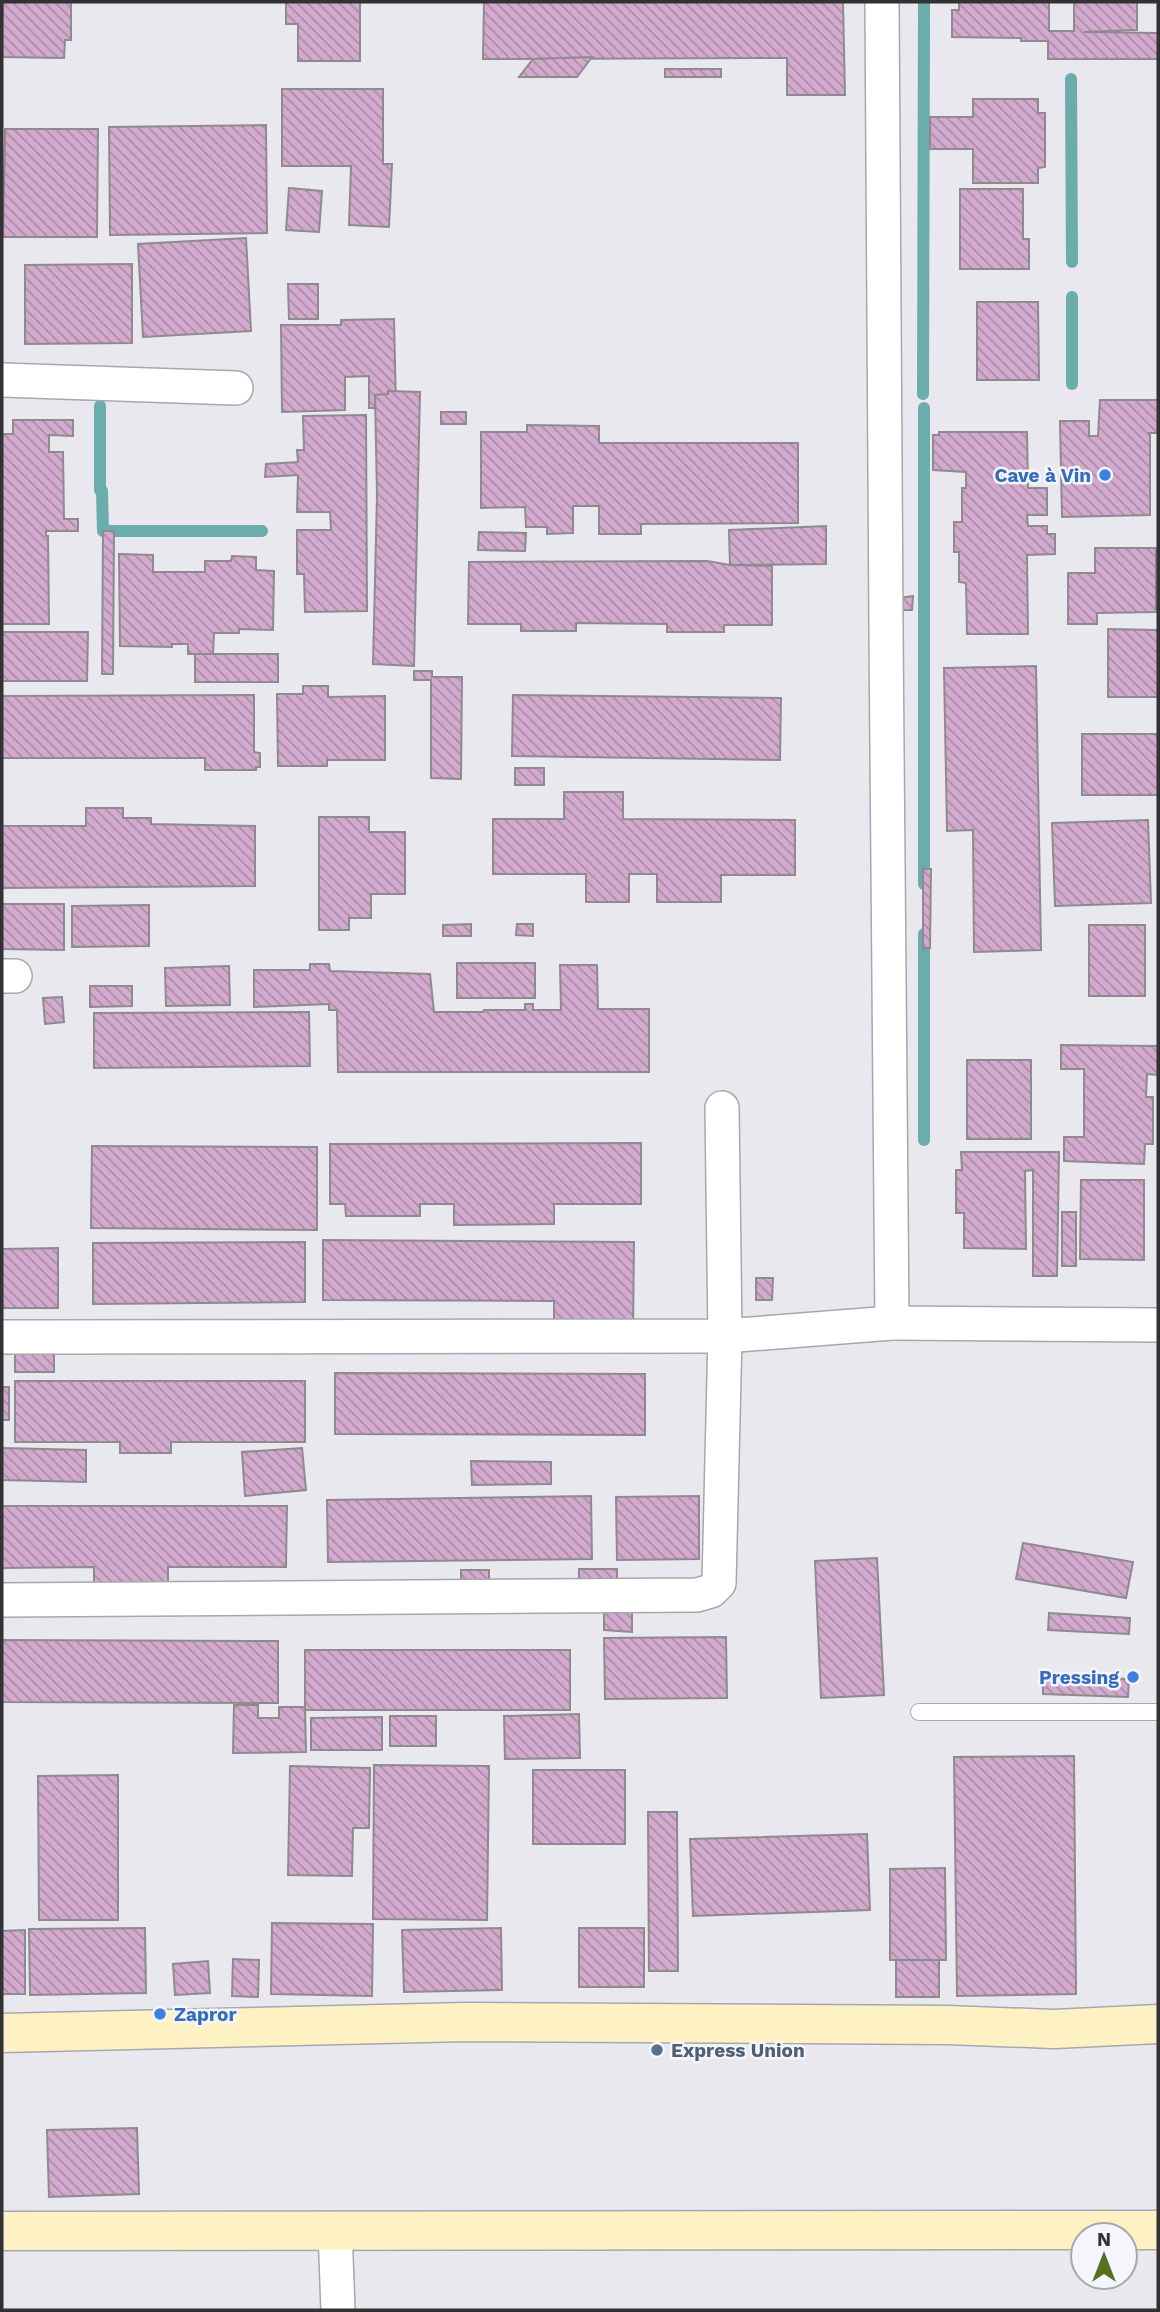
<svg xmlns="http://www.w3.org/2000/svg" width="1160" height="2312" viewBox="0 0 1160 2312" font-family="'Work Sans',sans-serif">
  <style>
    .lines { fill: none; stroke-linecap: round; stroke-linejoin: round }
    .stream { stroke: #6bacac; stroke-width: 12 }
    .building { fill: url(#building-back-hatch); stroke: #8f8a8e; stroke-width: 2 }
    .service-casing { stroke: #a7a8ad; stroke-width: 18 }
    .minor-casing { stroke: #a7a8ad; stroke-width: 36 }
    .secondary-casing { stroke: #a7a8ad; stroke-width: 41 }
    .service { stroke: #fff; stroke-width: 16 }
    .minor { stroke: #fff; stroke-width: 33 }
    .secondary { stroke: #fef2c5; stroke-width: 38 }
    .shop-dot { fill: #3f7fe0; stroke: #f5f5fc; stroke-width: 2.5 }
    .service-dot { fill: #5c6f8a; stroke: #f5f5fc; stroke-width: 2.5 }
    .labels { text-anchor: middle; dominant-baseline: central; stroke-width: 5; stroke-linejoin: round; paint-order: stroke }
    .shop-label { font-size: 19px; font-weight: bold; fill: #366cbe; stroke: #f5f5fc; text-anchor: end }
    .service-label { font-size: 19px; font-weight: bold; fill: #4e5e75; stroke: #f5f5fc; text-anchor: start }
  </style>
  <defs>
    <pattern id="building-back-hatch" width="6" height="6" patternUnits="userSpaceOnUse" patternTransform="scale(1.75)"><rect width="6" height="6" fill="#d2aace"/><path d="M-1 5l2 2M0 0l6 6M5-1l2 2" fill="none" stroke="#ab8ba8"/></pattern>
  </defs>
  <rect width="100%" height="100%" fill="#e8e8ee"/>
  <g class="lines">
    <g class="stream">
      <path d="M1071,79L1072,262"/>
      <path d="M1072,297V384"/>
      <path d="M923,394L924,2"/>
      <path d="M100,406V490L102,491L103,531H262"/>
      <path d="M924,408V884"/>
      <path d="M924,934V1140"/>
    </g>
  </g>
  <g class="building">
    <path d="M3,2H71V40H65L64,58L2,57Z"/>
    <path d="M286,2H360V61H298V24H286Z"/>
    <path d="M484,2H843L845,95H787V58L483,59Z"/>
    <path d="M959,2H1049V31H1074V2H1137V30L1084,32L1158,33V59H1048V41H1021V38L952,37V10H959Z"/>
    <path d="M592,57L577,77H519L533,59Z"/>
    <rect x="665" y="69" width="56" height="8"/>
    <path d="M282,89H383V164H392L389,227L349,225L351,166H282Z"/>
    <path d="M973,99H1038V113H1045V167L1038,168V183H973V149H930V117H973Z"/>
    <path d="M266,125L267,233L110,235L109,127Z"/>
    <path d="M5,129H98L97,237H3Z"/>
    <path d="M289,188L322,191L319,232L286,230Z"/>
    <path d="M960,189H1023V239H1029V269H960Z"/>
    <path d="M246,238L251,331L143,337L138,244Z"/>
    <path d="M132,264V343L25,344V265Z"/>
    <path d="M288,284H318V319H289Z"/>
    <path d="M977,302H1038L1039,380H977Z"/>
    <path d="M394,319L396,408H369V376L345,377V410L282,412L281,325H341V320Z"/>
    <path d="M388,391L420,392L414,666L373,664L377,496L375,395L388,394Z"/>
    <path d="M1100,400H1158V433H1148L1150,434V515L1062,517L1060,421H1089V436H1098Z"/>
    <rect x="441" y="412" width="25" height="12"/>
    <path d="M366,415L367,611L305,612L304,574H297V530H331L330,512H297L298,475L265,477L266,464L298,462L297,450H304L303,416Z"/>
    <path d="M13,420H73V436L49,435V452H63L64,519H78V531H46V536H48L49,624H2V434H13Z"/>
    <path d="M527,425L599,426V443H798V523L641,524V534H599V506H573V533L547,534V527H526L525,507L481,508V432H527Z"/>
    <path d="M939,432H1027L1028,488H1047V515H1027L1028,526H1047V534H1055V554L1027,555L1028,634H967L966,583L959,582V552H954V522H962V488H966V472L933,470V435H939Z"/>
    <path d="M826,526V564L730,565L729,530Z"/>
    <path d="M103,531H114L113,674H102Z"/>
    <path d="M479,532L526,533L525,551L478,550Z"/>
    <path d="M1095,548H1156V612L1097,613V624H1068V573H1095Z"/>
    <path d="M119,554L153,555V572H205V561H231L232,556L256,557V570L274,571L273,630L239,629V633H214L213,654H188V644H172V647L120,646Z"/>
    <path d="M707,561L730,565L772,566V625H724V632H667V624L576,623V631H521V624H468L469,562Z"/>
    <path d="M913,596L912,610H899V598Z"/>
    <path d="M1108,629L1158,630V697H1108Z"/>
    <path d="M2,632H88L87,681H2Z"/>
    <rect x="195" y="654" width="83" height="28"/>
    <path d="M1036,666L1041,950L974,952L973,830L947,831L944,668Z"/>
    <path d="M414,671H432V677H462L461,779L431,778V680H414Z"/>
    <path d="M303,686H328V697L385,696V760H327V766H278L277,694H303Z"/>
    <path d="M254,695V752L260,753V767H256V770H205V758H2V696Z"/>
    <path d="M513,695L781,698L780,760L512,756Z"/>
    <rect x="1082" y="734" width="76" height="61"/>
    <rect x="515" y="768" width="29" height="17"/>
    <path d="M564,792H623V819L795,820V875H721V902H657V874H629V902H586V874H493V819H564Z"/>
    <path d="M86,808H123V818H151V824L255,826V886L2,888V826H86Z"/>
    <path d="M319,817H369V832H405V894H371V918H349V930H319Z"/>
    <path d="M1148,820L1151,903L1055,906L1052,823Z"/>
    <path d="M923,869H931L930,948H923Z"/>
    <path d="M2,904H64V950L2,949Z"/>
    <path d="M149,905V946L72,947V906Z"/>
    <path d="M471,924V936H443V925Z"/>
    <path d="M517,924H533V936L516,935Z"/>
    <rect x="1089" y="925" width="56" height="71"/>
    <rect x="457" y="963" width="78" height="35"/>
    <path d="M310,964H329L330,971L430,974L434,1012H483L484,1010H525V1004H533V1010H561L560,965H597L598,1009H649V1072H338L337,1010H329V1004L254,1007V970H310Z"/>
    <path d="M229,966L230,1005L166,1006L165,968Z"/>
    <path d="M90,986H132V1006L90,1007Z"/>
    <path d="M62,997L64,1022L45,1024L43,998Z"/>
    <path d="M309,1012L310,1066L94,1068V1013Z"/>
    <path d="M1061,1045L1158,1046V1075L1147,1074L1146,1097H1153V1144H1145L1144,1164L1064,1161V1137H1084V1069H1061Z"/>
    <rect x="967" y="1060" width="64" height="79"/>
    <path d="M641,1143V1204H554V1224L454,1225V1204H420V1216H346L345,1204H330V1144Z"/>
    <path d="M92,1146L317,1147V1230L91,1228Z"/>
    <path d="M961,1152H1059L1057,1276H1033V1170L1025,1171L1026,1249L964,1248V1213H956V1170H962Z"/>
    <path d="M1081,1180H1144V1260L1080,1259Z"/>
    <rect x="1062" y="1212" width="14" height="54"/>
    <path d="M323,1240L634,1242L633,1332H554V1301L323,1300Z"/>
    <path d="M305,1242V1302L93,1304V1243Z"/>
    <path d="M58,1248V1308H2V1249Z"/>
    <path d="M756,1278H773L772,1300H756Z"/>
    <rect x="15" y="1349" width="39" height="23"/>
    <path d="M335,1373L645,1374V1435L335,1434Z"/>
    <path d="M15,1381H305V1442H171V1453H120V1442H15Z"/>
    <rect x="2" y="1387" width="7" height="33"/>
    <path d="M2,1448L86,1450V1482L2,1480Z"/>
    <path d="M302,1448L306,1490L245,1496L242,1452Z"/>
    <path d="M471,1461L551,1462V1484L472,1485Z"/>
    <path d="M591,1496L592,1559L328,1562L327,1500Z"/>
    <path d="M699,1496V1559L617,1560L616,1497Z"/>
    <path d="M2,1506H287L286,1567H168V1584H94V1567L2,1568Z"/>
    <path d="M1023,1543L1133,1562L1126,1598L1016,1579Z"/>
    <path d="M877,1558L884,1695L821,1698L815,1561Z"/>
    <rect x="579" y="1569" width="38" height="20"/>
    <rect x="461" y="1570" width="28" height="22"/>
    <path d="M604,1609L632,1610V1632L604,1630Z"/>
    <path d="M1049,1613L1130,1618L1129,1634L1048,1630Z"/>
    <path d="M726,1637L727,1698L605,1699L604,1638Z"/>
    <path d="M2,1640L278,1641V1703L2,1702Z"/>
    <rect x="305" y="1650" width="265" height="60"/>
    <path d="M1043,1676L1129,1679L1128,1697L1043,1694Z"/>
    <path d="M234,1705H258V1718H279V1707H305L306,1752L233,1753Z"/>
    <path d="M579,1714L580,1758L505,1759L504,1716Z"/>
    <rect x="390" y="1716" width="46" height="30"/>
    <path d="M382,1717V1750H311V1718Z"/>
    <path d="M1074,1756L1076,1994L957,1996L954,1757Z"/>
    <path d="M374,1765L489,1766L487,1920L373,1919Z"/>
    <path d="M290,1766L370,1768L369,1828H353L352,1876L288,1875Z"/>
    <rect x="533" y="1770" width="92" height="74"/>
    <path d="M118,1775V1920H39L38,1776Z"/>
    <path d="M648,1812H677L678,1971H649Z"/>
    <path d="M867,1834L870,1910L693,1916L690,1839Z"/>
    <path d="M945,1868L946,1960H890V1869Z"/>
    <path d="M272,1923L373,1924L372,1996L271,1994Z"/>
    <path d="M145,1928L146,1993L30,1995L29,1929Z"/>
    <path d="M501,1928L502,1990L404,1992L402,1930Z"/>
    <rect x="579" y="1928" width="65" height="59"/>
    <path d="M25,1930V1994H2V1931Z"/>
    <path d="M233,1959L259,1960L258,1997L232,1996Z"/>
    <rect x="896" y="1960" width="43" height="37"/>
    <path d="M208,1961L210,1993L175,1995L173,1964Z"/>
    <path d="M137,2128L139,2194L49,2197L47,2130Z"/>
  </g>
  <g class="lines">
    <g class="service-casing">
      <path id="service" d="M919,1712H1158"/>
    </g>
    <g class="minor-casing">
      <g id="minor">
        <path d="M882,2C887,442 885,883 892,1323L1158,1325"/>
        <path d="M2,380L236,388"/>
        <path d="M2,976H15"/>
        <path d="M2,1337L725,1336L722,1108"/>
        <path d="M2,1600L697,1595L711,1591L719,1583L725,1336L892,1323"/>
        <path d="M335,2230L338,2310"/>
      </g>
    </g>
    <g class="secondary-casing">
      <g id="secondary">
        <path d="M2,2033L466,2022L947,2025L1054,2029L1158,2024"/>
        <path d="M2,2231L1158,2230"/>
      </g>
    </g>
    <use href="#service" class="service"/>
    <use href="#minor" class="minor"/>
    <use href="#secondary" class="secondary"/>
  </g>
  <g class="shop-dot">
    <circle cx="1105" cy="475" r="7"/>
    <circle cx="1133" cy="1677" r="7"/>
    <circle cx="160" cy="2014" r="7"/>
  </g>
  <circle class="service-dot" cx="657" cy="2050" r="7"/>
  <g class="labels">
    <g class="shop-label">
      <text x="1091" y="475">Cave à Vin</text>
      <text x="1119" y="1677">Pressing</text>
      <text x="174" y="2014" text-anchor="start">Zapror</text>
    </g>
    <g class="service-label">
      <text x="671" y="2050">Express Union</text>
    </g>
  </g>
  <rect width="1160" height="2312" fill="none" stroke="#323235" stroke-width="7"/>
  <g transform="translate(1104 2256)"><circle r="33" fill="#f5f5fc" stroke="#a7a7ac" stroke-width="2"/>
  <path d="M0-5L12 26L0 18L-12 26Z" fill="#577022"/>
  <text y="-10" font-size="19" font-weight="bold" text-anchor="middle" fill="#323235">N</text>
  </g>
</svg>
